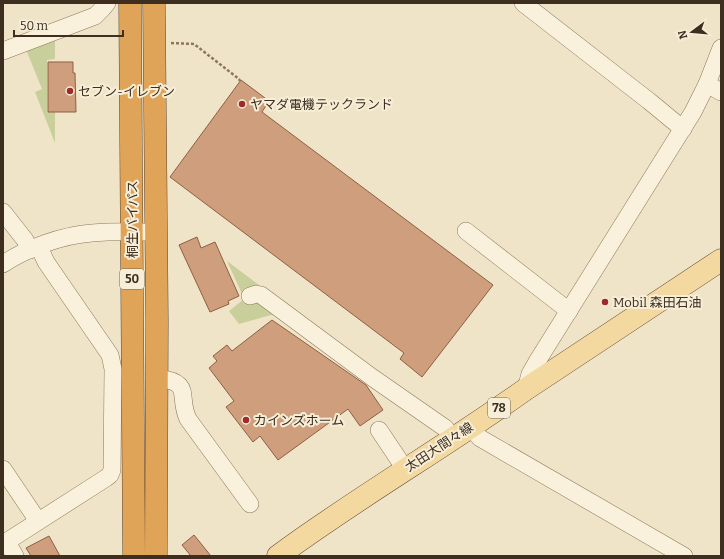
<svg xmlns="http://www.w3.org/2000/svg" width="724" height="559" viewBox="0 0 724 559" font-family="Bitter,'Noto Sans JP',serif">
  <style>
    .green { fill: #c9cf9b }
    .building { fill: #cf9f7d; stroke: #8d5f41 }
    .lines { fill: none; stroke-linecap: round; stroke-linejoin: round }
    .minor-casing { stroke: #8d765c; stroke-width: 18 }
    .major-casing { stroke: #5b4430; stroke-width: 23 }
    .highway-casing { stroke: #5b4430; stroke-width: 23 }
    .path { stroke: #8d765c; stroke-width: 2.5; stroke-dasharray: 3 2; stroke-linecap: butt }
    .minor { stroke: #faf1dc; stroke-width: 17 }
    .major { stroke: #f3d9a0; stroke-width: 22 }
    .highway { stroke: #e0a458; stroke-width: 22 }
    .poi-dot { fill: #9e2a2b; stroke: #f7eed8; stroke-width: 1.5 }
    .labels { text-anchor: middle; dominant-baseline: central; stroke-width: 4; stroke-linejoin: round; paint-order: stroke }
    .shield { fill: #f7eed8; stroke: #756857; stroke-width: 1 }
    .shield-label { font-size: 12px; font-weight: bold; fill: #3d2e20 }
    .poi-label { font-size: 13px; fill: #3d2e20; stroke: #f7eed8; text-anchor: start }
    .street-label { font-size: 13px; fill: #3d2e20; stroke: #f7eed8 }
  </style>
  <rect width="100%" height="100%" fill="#f0e4c8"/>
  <g class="green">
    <path d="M55,36V59L47,60V112H55V143L35,92L42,89L25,47Z"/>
    <path d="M227,261L259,285L242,294Z"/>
    <path d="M244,299L258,301L275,314L239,324L229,311Z"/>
  </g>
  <g class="building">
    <path d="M48,62H73V73H75L76,112H48Z"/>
    <path d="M241,80L269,101L262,112L493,285L422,377L400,359L404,353L170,177Z"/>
    <path d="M197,237L201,248L215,242L239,296L228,301L229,304L210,312L179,245Z"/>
    <path d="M272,320L366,385L383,410L360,426L348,409L278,460L260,436L253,442L226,407L234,401L209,368L217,361L213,356L227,345L232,351Z"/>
    <path d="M194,535L211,556H191L182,545Z"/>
    <path d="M49,536L60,556H31L26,548Z"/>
  </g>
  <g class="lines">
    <g class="minor-casing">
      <g id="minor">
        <path d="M523,3L649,101L683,129"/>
        <path d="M3,51L95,16L103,8L107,3"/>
        <path d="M707,84L721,92"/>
        <path d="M3,212L25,240L30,250"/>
        <path d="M466,231L569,311"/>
        <path d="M3,264C27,248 63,235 92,233C113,231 135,232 156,232"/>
        <path d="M250,296L256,294L261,295L373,378L445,428L454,438"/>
        <path d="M157,378C194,382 177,396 188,419L250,504"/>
        <path d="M526,389L530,374L538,360L693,112L707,84L721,48"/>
        <path d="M470,427L480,438L684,556"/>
        <path d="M379,430L405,469"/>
        <path d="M3,469L38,521"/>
        <path d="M7,542L15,556"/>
        <path d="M3,544L106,478L110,475L112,470L113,369L110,355L46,262L39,247"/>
      </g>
    </g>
    <g class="major-casing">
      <path id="major" d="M278,556C358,497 445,447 526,389L721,260"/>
    </g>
    <g class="highway-casing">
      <g id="highway">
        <path d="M130,3L134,556"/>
        <path d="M154,3L157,321L156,556"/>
      </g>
    </g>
    <path class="path" d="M171,43L194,44L239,79L240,81"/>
    <use href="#minor" class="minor"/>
    <use href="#major" class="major"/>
    <use href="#highway" class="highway"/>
  </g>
  <g class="poi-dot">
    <circle cx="70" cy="91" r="4"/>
    <circle cx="242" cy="104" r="4"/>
    <circle cx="605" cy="302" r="4"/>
    <circle cx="246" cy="420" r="4"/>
  </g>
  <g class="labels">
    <g class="shield">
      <rect x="120" y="269" width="24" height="20" rx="3"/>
      <rect x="488" y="398" width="22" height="20" rx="3"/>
    </g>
    <g class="shield-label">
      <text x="132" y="279">50</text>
      <text x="499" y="408">78</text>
    </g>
    <g class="poi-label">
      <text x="78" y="91">セブン-イレブン</text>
      <text x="250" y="104">ヤマダ電機テックランド</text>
      <text x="613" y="302">Mobil 森田石油</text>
      <text x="254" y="420">カインズホーム</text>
    </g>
    <g class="street-label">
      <text transform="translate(132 219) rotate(-90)">桐生バイパス</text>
      <text transform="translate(439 447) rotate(-33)">太田大間々線</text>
    </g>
  </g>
  <rect width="724" height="559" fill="none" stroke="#3d2e20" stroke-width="8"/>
  <g transform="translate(692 32) rotate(254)" stroke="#f7eed8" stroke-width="3" paint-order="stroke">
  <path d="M0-3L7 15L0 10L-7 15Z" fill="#3d2e20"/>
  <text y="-6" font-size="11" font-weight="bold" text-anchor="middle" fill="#3d2e20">N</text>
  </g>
  <path d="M14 30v6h109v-6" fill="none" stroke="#3d2e20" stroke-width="2"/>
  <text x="20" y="30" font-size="12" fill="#3d2e20" stroke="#f7eed8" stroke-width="3" paint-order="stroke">50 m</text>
</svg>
